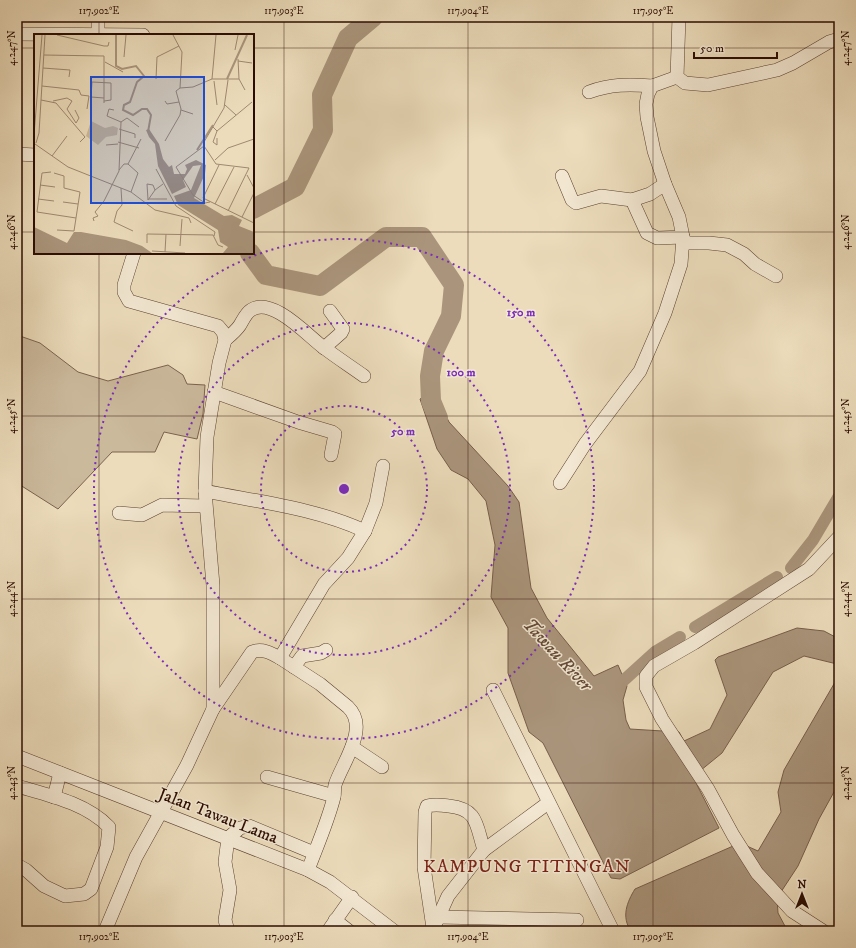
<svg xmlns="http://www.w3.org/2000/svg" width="856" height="948" viewBox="0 0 856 948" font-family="'IM FELL DW Pica',serif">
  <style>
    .green { fill: #cbb99c; stroke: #7b624f }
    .water { fill: #aa957c; stroke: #775e4b }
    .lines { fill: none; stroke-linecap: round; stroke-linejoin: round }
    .canal { stroke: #aa957c; stroke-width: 12 }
    .river { stroke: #aa957c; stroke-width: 20 }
    .minor-casing { stroke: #5b4030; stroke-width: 14 }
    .minor { stroke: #f3e8d3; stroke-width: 13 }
    .ticks { fill: none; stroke: #2b0c02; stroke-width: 1; stroke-opacity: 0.45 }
    .ring { fill: none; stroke: #7b2cbf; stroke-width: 2; stroke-dasharray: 2 4 }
    .labels { text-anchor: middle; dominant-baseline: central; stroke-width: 3; stroke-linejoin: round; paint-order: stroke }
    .street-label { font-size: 17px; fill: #2b0c02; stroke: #f3e8d3 }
    .water-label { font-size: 18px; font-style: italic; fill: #644a39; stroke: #f3e8d3 }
    .neighbourhood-label { font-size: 18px; letter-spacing: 1px; fill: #7a1f14; stroke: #f3e8d3 }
    .inset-river { fill: none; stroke: #aa957c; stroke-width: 2 }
    .inset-road { fill: none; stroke: #9f8971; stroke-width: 1 }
    .view { fill: #1d4ed8; fill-opacity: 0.15; stroke: #1d4ed8; stroke-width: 2 }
    .inset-edge { fill: none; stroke: #2b0c02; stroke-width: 2 }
    .centre { fill: #7b2cbf; stroke: #f3e8d3; stroke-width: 2 }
    .ring-label { font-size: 12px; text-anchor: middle; font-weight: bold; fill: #7b2cbf; stroke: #f3e8d3; stroke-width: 3; stroke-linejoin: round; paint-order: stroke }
    .neatline { fill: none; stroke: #2b0c02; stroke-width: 1.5 }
    .ticks-label { font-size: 10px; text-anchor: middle; fill: #2b0c02 }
  </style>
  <rect width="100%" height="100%" fill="#ecdcbb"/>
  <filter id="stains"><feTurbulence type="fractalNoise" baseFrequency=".005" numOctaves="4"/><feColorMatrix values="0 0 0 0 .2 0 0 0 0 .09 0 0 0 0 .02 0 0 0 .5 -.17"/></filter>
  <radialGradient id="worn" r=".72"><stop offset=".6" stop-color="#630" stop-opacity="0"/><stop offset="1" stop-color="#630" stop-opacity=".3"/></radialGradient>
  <path class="green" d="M17,335L40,343L78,372L108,381L168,365L183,375L187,384L205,385L203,414L197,439L164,432L155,452H112L58,509L17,483Z"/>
  <path class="water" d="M438,388L441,406L449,422L508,486L519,502L531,588L547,618L594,676L618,665L627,686L623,700L626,720L630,729L679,732L684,741L710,729L727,695L715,660L718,657L797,628L824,631L839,639V783L819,819L798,866L777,898L778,913L786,928L791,931H631C621,917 627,902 635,889L740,843L758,851L781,812L778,792L784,770L838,677L837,664L804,656L773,672L722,753L695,775L697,785L719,828L620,879L611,878L543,743L529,732L508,673V628L491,597L495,545L486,501L468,479L451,470L437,449L420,399Z"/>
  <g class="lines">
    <g class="canal">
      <path d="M791,568L813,540L839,496"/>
      <path d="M695,627L777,577"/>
      <path d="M612,691L655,652L680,637"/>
    </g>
    <g class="river">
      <path d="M253,209L295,187L323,130L322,95L348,38L373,17"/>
      <path d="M250,253L266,275L320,286L386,237H422L454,285L451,316L434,351L430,376L431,401L438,418"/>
    </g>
    <g class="minor-casing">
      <g id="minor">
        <path d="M98,17V35"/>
        <path d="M679,17L677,77L685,83L708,85L777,70L793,63L829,42L839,39"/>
        <path d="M17,34L143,35"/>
        <path d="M589,92C610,84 630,84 652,86"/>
        <path d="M17,154L35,155"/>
        <path d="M562,176L572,200L576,203L601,196L632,200L650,194L665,184"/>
        <path d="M632,200L647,233L657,238L683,237"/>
        <path d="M683,243H709L727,245L744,254L755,264L776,276"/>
        <path d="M225,340C231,335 236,331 240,325C243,320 246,313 251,310C272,296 308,336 323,347C336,357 350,366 364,376"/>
        <path d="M324,348L341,333L343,329L330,311"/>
        <path d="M214,392L298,422L332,432L335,434L331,455"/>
        <path d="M560,483L585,444L640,371L665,313L681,264L683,237L679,217L665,184L654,151L647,117L646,104L648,94L652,86L677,77"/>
        <path d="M205,491C259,502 315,508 365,531"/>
        <path d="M119,513L142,515L162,505L205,506"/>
        <path d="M280,658L320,684L348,707C370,728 342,763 335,785C334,789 335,793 334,797C328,821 317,846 308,870"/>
        <path d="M294,667L302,656L321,653L326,650"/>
        <path d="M493,690L613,931"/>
        <path d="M213,709L252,652C262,648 271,653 280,658L324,584L348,558L365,531L376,503L383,466"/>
        <path d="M352,747L382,767"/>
        <path d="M17,756L308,870L330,882L394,931"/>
        <path d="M267,777L334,796"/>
        <path d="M17,786C48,795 86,803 109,827L107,847L91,889L84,894L65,896L44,886L26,870L17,865"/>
        <path d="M54,797L60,773"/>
        <path d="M438,917L577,920"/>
        <path d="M335,920L349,931"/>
        <path d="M434,927L448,896L484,850L548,803"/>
        <path d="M433,928L424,867L425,812L427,806C435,804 441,805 449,806C478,809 476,825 484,850"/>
        <path d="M105,931L136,857L187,765L213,709V585L205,491L207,437L219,363L225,340L223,332L218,326L129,301L124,292V285L134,253"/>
        <path d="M228,931L225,920L230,890L225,862L228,838L240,828L249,826L314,853"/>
        <path d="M328,931L352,897"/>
        <path d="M823,931L792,911L757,873L733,835L708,789L662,719L646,687V676L654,666L694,643L809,569L839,537"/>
      </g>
    </g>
    <use href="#minor" class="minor"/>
  </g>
  <path class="ticks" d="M99,17V35M284,17V931M468,17V931M653,17V931M838,17V931M17,48H35M253,48H839M17,232H35M253,232H839M99,253V931M17,416H839M17,599H839M17,783H839"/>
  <g class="ring">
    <circle cx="344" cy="489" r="83"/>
    <circle cx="344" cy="489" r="166"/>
    <circle cx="344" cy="489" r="250"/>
  </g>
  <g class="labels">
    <g class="street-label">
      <text transform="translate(218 816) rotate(21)">Jalan Tawau Lama</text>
    </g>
    <g class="water-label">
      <text transform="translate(557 655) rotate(47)">Tawau River</text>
    </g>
    <g class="neighbourhood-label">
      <text x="527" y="867">KAMPUNG TITINGAN</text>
    </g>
  </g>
  <g transform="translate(34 34)">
    <rect width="220" height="220" fill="#ecdcbb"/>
    <path d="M57,87L71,94L79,92L84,94L83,101L72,103L64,111L52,102Z" fill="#cbb99c"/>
    <path d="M115,95L125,110L129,125L135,133L138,131L140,140H151L153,135L151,131L162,126L172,131L171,140L160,164L190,182L198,181L208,186L205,192L220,198V219H189L194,213L186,208L184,196L144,171L140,162L157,156L167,131L159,132L149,146L152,153L138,160L124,132L121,110L115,103L112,96ZM0,193L33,209L40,198H47L92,206L108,212L118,219H0Z" fill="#aa957c"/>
    <path class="inset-river" d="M82,1V32L88,35L102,32L110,42L103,48L96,68L90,71L89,76L99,81L108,75H113L117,81L114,98M193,45L213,1M163,116L179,91"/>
    <path class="inset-road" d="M23,1L70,12H74L75,8M139,1L148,18L146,54M201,16L204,1M10,21L70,22V69M90,23L92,1M204,25L205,45L211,56M204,27L218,29M71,28L89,38M9,34L36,36L35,43M122,45L123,23L145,12M178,45L182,1M180,47L183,71M8,52L45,56L47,61L55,62L53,75M146,54L159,53L178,45H205M70,64L57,63L58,48L77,49V66L70,67M7,66L22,69L51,103L46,108M19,67L33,64L38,67L33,75L42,89L45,84L41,76M131,67L133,70L145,68M191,71L202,81M80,76L75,75L73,82L87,88M147,76L159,80M179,93L183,97L218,68M85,95L101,100V104M0,101L8,1M183,104V111L179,108L183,97M131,107L146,81L147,75L142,57L146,54M84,108L105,114M2,109L5,99L11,1M1,110L34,133L97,158L121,176L155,184L157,189M72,111L84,110M170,112L182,130L215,134L194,177M18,122L33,102M181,126L194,114L220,105M94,130L104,139L97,158M185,131L169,164L220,189M122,135L142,172L181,198L180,202M85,136L90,130H94L107,105M17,138L8,139L3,178L42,184M20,139L30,142V154L46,158L40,197L23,196M213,141L220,154M6,151L21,153M87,154L88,171L83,177L80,188L99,197M4,165L20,167M115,165H133M114,166L113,150L119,151L121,156M114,166L121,156L129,150M29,168L44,170M176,168L171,169L159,161L142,133L170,112V108L190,74L194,46M181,170L200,133M208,183L220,159M60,187L59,184L64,182L61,178L70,167L85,137L87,88L93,84L105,93M113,209V200L179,201L184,211L189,213M146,212L148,185M118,217L151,219M131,218L132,200"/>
    <path class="view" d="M57,43H170V169H57Z"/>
    <rect width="220" height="220" class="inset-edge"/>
  </g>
  <circle cx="344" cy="489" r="6" class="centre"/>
  <g class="ring-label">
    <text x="521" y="316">150 m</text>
    <text x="461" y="376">100 m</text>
    <text x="403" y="435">50 m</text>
  </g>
  <rect width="856" height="948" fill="none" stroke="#ecdcbb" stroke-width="44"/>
  <g transform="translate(802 894)" stroke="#f3e8d3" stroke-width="3" paint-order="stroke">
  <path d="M0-3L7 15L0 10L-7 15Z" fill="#2b0c02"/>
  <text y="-6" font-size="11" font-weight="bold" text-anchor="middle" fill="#2b0c02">N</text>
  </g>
  <path d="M694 52v6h83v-6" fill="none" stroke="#2b0c02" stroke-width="2"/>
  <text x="700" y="52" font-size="12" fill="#2b0c02" stroke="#f3e8d3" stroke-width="3" paint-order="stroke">50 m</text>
  <rect x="22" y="22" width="812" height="904" class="neatline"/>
  <g class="ticks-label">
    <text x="99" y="14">117.902°E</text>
    <text x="284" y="14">117.903°E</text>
    <text x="468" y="14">117.904°E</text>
    <text x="653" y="14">117.905°E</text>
    <text transform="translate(11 48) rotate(-90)" y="4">4.247°N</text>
    <text transform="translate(845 48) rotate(-90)" y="4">4.247°N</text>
    <text transform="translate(11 232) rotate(-90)" y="4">4.246°N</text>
    <text transform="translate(845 232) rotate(-90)" y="4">4.246°N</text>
    <text transform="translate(11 416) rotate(-90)" y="4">4.245°N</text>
    <text transform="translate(845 416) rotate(-90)" y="4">4.245°N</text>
    <text transform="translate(11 599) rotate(-90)" y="4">4.244°N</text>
    <text transform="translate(845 599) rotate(-90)" y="4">4.244°N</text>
    <text transform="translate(11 783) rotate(-90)" y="4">4.243°N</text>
    <text transform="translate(845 783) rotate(-90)" y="4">4.243°N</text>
    <text x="99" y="940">117.902°E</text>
    <text x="284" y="940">117.903°E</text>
    <text x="468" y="940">117.904°E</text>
    <text x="653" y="940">117.905°E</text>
  </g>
  <rect width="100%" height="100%" filter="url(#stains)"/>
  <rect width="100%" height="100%" fill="url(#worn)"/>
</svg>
